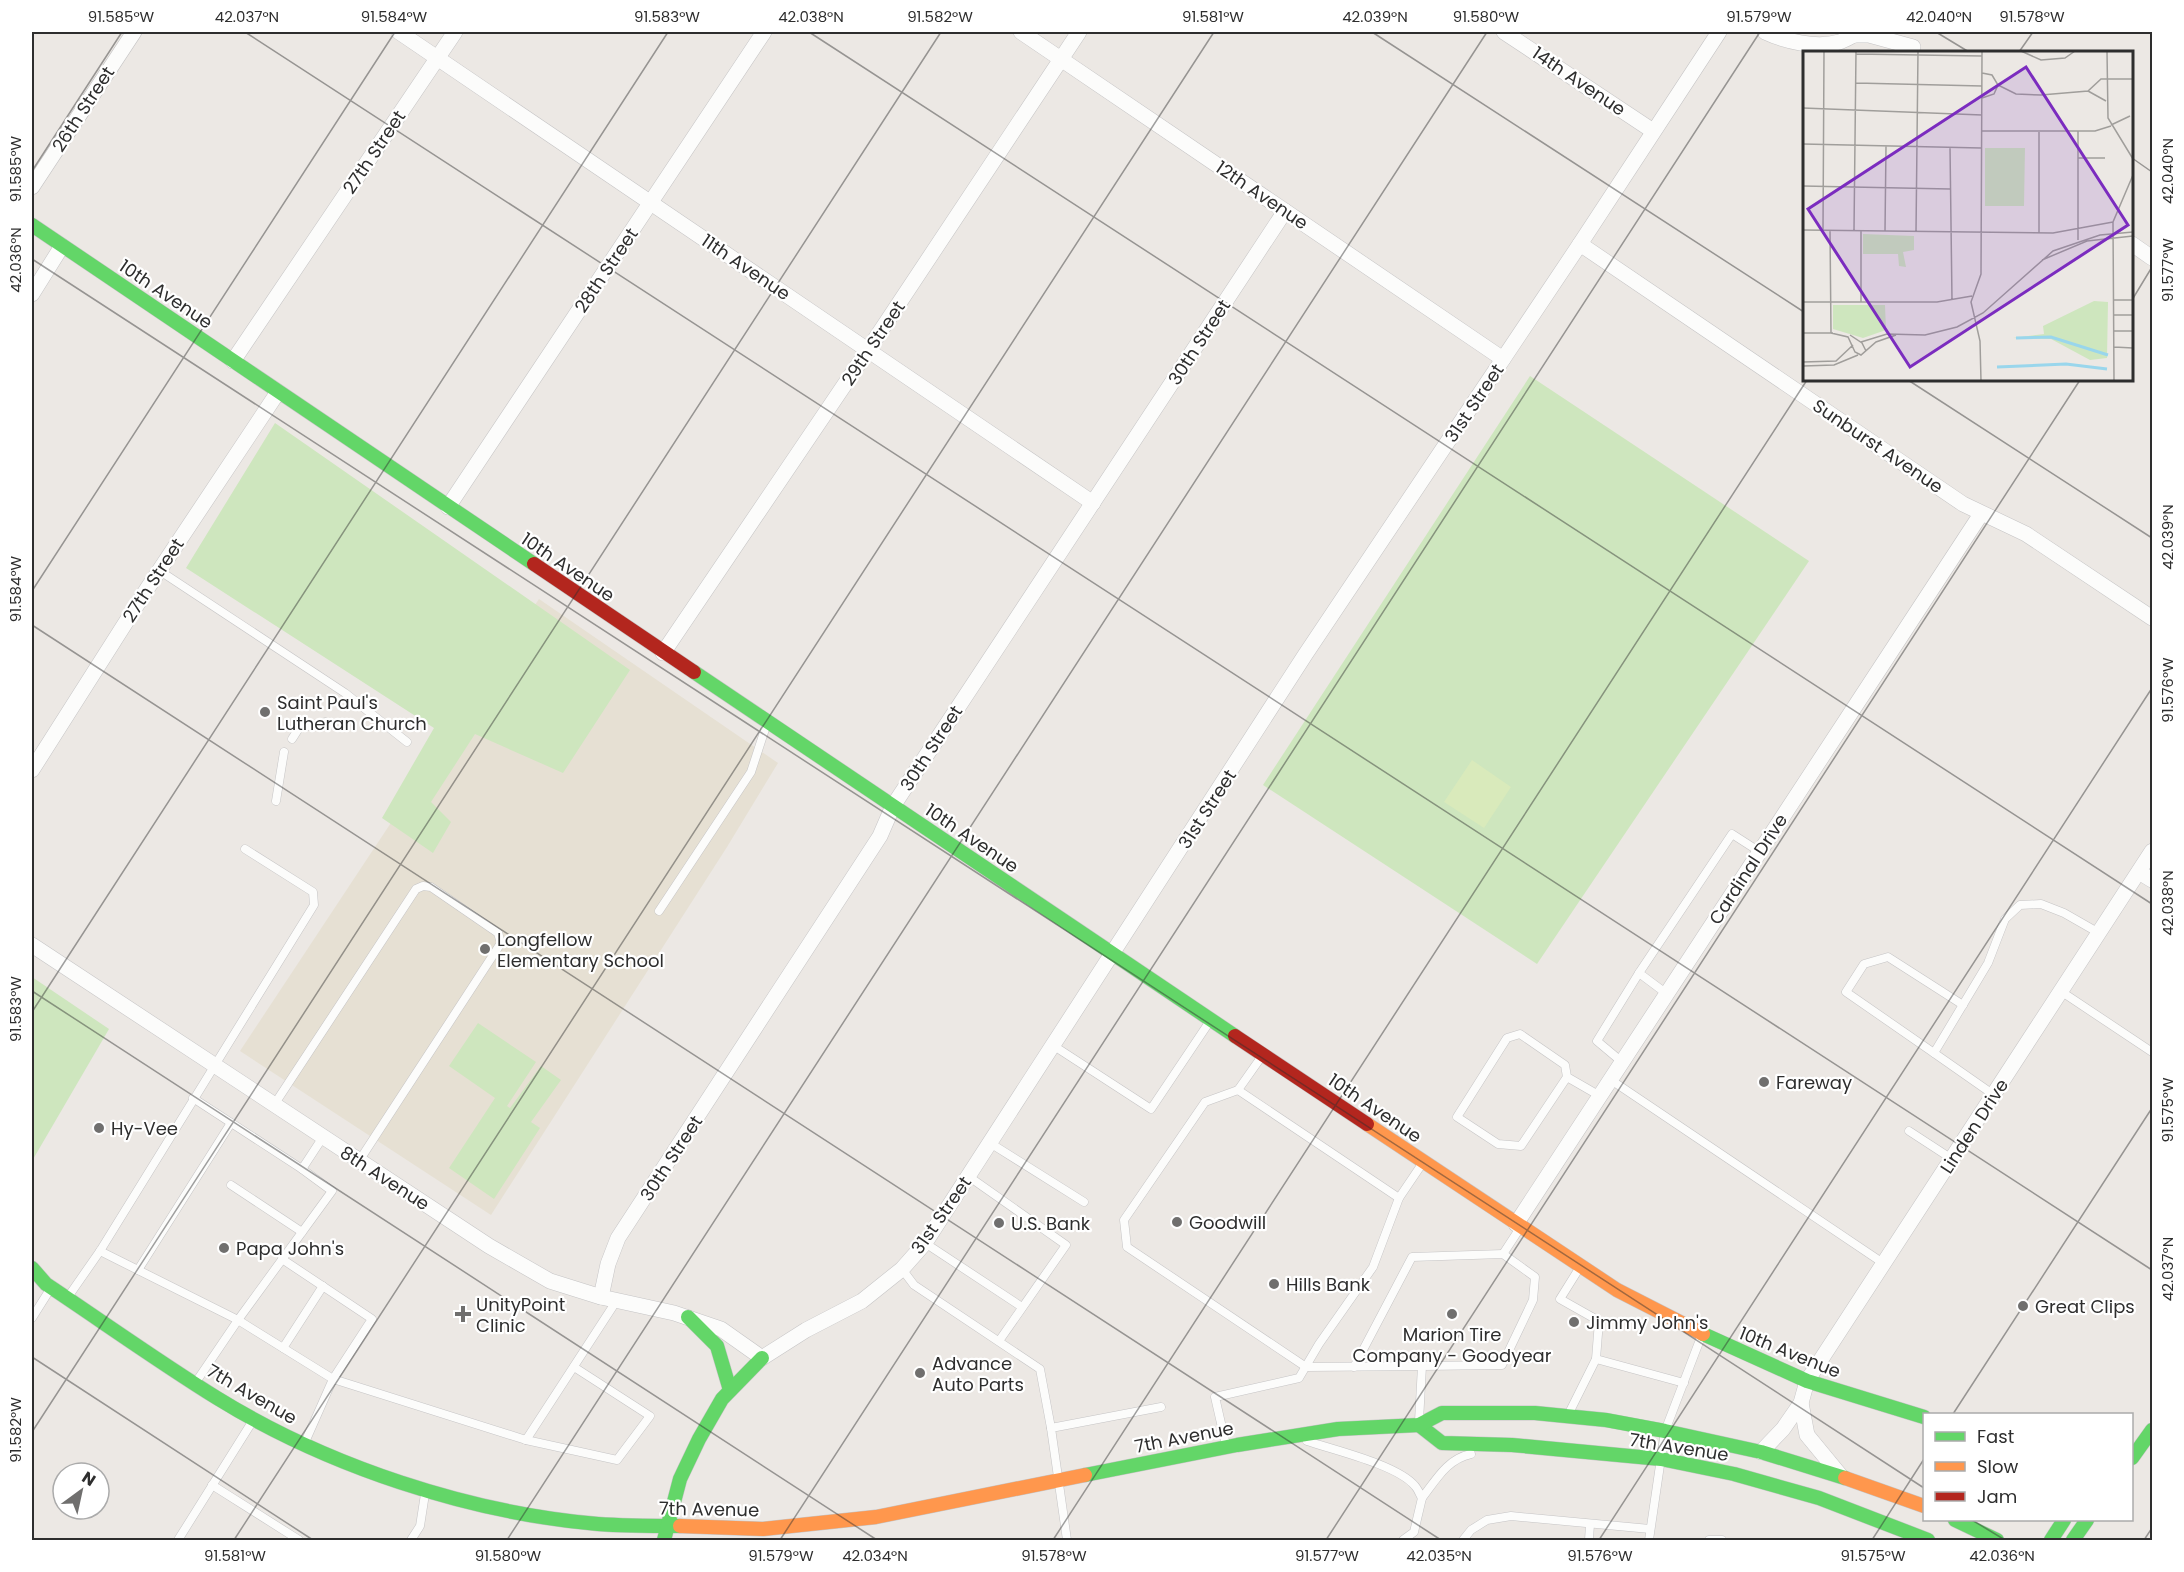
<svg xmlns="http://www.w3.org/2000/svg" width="2184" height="1572" viewBox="0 0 2184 1572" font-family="Poppins,sans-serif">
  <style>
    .education { fill: #e6e0d3 }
    .green { fill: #cee6be }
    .pitch { fill: #d9eabb }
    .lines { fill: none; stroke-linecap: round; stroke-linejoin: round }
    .lane-casing { stroke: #c5c4c5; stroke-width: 9 }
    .street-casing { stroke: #c5c4c5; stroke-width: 16 }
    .fast-casing { stroke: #c5c4c5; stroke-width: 15 }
    .slow-casing { stroke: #c5c4c5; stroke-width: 15 }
    .jam-casing { stroke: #c5c4c5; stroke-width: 15 }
    .lane { stroke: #fcfcfb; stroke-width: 8 }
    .street { stroke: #fcfcfb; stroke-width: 15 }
    .fast { stroke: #63d668; stroke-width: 14 }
    .slow { stroke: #ff974d; stroke-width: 14 }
    .jam { stroke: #b3261e; stroke-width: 14 }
    .ticks { fill: none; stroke: #2e2e2e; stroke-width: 1.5; stroke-opacity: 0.45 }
    .poi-dot { fill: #706f6e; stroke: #fff; stroke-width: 2 }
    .labels { text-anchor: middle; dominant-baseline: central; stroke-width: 4.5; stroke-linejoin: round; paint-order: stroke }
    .street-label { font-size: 18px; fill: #2e2e2e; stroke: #fff }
    .poi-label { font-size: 18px; fill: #2e2e2e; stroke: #fff; text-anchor: start }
    .inset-river { fill: none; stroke: #99d6ec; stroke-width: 3 }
    .inset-road { fill: none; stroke: #a09e9b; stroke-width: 1.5 }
    .view { fill: #7b2cbf; fill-opacity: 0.15; stroke: #7b2cbf; stroke-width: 3 }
    .inset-edge { fill: none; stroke: #2e2e2e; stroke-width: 3 }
    .neatline { fill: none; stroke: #2e2e2e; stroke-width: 2 }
    .ticks-label { font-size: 15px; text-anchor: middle; fill: #2e2e2e }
  </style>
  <rect width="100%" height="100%" fill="#ece8e4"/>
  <path class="education" d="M539,599L778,763L727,847L491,1215L240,1051Z"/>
  <g class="green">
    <path d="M1530,376L1809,561L1537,964L1263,785Z"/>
    <path d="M275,423L630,670L563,773L475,734L431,802L451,822L433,853L382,818L434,728L186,568Z"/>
    <path d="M32,977L109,1029L32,1161Z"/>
    <path d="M478,1023L536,1062L507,1106L510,1108L541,1066L561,1080L531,1122L540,1128L494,1199L449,1168L495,1098L449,1066Z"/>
  </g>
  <path class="pitch" d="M1472,760L1511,787L1484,828L1444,802Z"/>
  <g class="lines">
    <g class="lane-casing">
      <g id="lane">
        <path d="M160,571L345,693L407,742"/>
        <path d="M292,739L299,728L326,722"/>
        <path d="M276,801L284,752"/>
        <path d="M659,911L751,772L767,723"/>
        <path d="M2062,992L2152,1052"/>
        <path d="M1667,994L1639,973L1732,834L1760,852"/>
        <path d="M1054,1046L1151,1109L1210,1021"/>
        <path d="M1934,1053L1846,992L1864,964L1888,957L1963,1005"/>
        <path d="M1262,1056L1238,1090L1399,1198"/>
        <path d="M1622,1062L1597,1041L1639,973"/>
        <path d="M1567,1077L1521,1146L1498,1144L1457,1117L1507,1038L1520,1034L1565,1065L1567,1077L1600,1096"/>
        <path d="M1611,1080L1883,1263"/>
        <path d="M1238,1090L1205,1102L1124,1220L1127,1247L1306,1367L1422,1366"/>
        <path d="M1994,1095L1934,1053L1988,963L2005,919L2020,905L2041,904L2064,913L2099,933"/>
        <path d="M193,1098L302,1169"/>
        <path d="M274,1105L416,889L423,886L431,887L498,933L501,943L359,1161"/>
        <path d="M1909,1131L1952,1159"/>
        <path d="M990,1143L1084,1202"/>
        <path d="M968,1176L1066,1245L999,1341"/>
        <path d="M231,1185L302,1232"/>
        <path d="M925,1243L1022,1307"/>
        <path d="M100,1251L238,1320L332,1191L302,1169L323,1137"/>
        <path d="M1503,1254L1520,1228"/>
        <path d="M902,1269L914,1285L1040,1369L1051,1428"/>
        <path d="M138,1270L231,1123"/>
        <path d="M68,1297L100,1251L314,905L313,892L245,849"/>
        <path d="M32,1318L49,1291"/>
        <path d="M283,1348L323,1286"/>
        <path d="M1596,1359L1684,1383"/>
        <path d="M1354,1367L1412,1257L1503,1254L1535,1277L1533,1300L1502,1365L1422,1366L1419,1421"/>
        <path d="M196,1382L238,1320L333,1379L372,1319L282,1259"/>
        <path d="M1569,1413L1596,1359L1599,1321L1560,1299L1580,1267"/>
        <path d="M306,1440L333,1379L526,1440L617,1300"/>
        <path d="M526,1440L617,1460L650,1416L574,1367"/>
        <path d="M1307,1441C1334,1450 1398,1465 1415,1486C1418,1489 1420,1495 1422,1498C1436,1480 1447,1459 1471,1454"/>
        <path d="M1226,1445L1215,1397L1299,1378L1319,1344L1373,1267L1399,1198L1422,1164"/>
        <path d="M212,1485L299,1540"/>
        <path d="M178,1540L252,1422"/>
        <path d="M411,1540L420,1526L425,1494"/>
        <path d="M1067,1540L1051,1428L1161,1407"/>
        <path d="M1403,1540L1414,1532L1422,1498"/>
        <path d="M1463,1540L1471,1530L1487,1520L1511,1516L1650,1529"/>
        <path d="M1589,1540L1590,1524"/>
        <path d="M1649,1540L1665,1431L1701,1337"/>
        <path d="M1709,1540H1722"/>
      </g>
    </g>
    <g class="street-casing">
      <g id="street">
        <path d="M399,32L1093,503"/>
        <path d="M1021,32L1503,359"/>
        <path d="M1504,32L1653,131"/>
        <path d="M1765,32C1784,41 1817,49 1839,42C1846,40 1853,35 1860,32"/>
        <path d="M1853,35H1869L1913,47"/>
        <path d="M32,187L134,32"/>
        <path d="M1580,244L1963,504L2026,534L2152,618"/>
        <path d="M2132,244L2152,258"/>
        <path d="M32,294L62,246"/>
        <path d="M233,361L455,32"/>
        <path d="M448,507L764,32"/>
        <path d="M663,653L868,350L1079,32"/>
        <path d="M32,770L147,589L278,392"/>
        <path d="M2139,872L2152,880"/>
        <path d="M32,945L489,1246L550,1281L601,1297L674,1313L721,1329L762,1358L806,1330L862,1301L902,1269L925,1243L1305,655L1580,244L1719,32"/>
        <path d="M1516,1224L1981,514"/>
        <path d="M601,1297L608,1264L618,1238L880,836L893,806L1285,211"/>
        <path d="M1801,1403L1807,1435L1840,1475"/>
        <path d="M1761,1452L1783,1429L1801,1403L1807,1381L2152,851"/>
      </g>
    </g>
    <g class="fast-casing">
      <g id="fast">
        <path d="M32,225L534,564"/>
        <path d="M694,672L1235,1036"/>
        <path d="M32,1268L46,1284C103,1322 159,1362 217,1398C327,1466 469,1513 598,1524C625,1526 653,1526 680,1526"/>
        <path d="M688,1317L717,1346L730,1390"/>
        <path d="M1703,1334L1807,1381L1924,1417"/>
        <path d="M1419,1425L1442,1443L1512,1445L1661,1459L1734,1474L1819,1498L1928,1540"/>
        <path d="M2132,1458L2152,1430"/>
        <path d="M1085,1475L1237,1445L1338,1429L1419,1425L1442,1413H1535L1606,1420L1665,1431L1761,1452L1845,1478"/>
        <path d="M1955,1520L1997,1540"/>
        <path d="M664,1540L680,1479L699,1439L722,1399L762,1358"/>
        <path d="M2051,1540L2064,1520"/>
        <path d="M2073,1540L2087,1520"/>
      </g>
    </g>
    <g class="slow-casing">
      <g id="slow">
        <path d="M1367,1124L1617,1290L1703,1334"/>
        <path d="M1845,1478L1924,1506"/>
        <path d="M680,1526L763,1529L876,1517L1085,1475"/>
      </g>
    </g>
    <g class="jam-casing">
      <g id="jam">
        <path d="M534,564L694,672"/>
        <path d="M1235,1036L1367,1124"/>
      </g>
    </g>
    <use href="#lane" class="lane"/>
    <use href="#street" class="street"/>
    <use href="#fast" class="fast"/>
    <use href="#slow" class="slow"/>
    <use href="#jam" class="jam"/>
  </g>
  <path class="ticks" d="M245,32L2152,1270M809,32L2152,904M1372,32L1804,312M1936,32L1969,52M2019,52L2033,32M2132,158L2152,172M32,171L122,32M32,259L1924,1488M2132,300L2152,267M1908,380L2152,538M32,591L395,32M32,625L1441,1540M32,991L877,1540M32,1012L668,32M32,1357L313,1540M1953,1414L2152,1108M32,1432L941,32M1972,1520L2005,1540M234,1540L1214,32M507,1540L1487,32M780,1540L1760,32M1053,1540L1807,380M1326,1540L2080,380M1599,1540L2152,688M1872,1540L1924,1459M2144,1540L2152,1528"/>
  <g class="poi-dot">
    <circle cx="265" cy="712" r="6"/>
    <circle cx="485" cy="949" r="6"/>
    <circle cx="1764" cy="1082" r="6"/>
    <circle cx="99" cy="1128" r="6"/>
    <circle cx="1177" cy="1222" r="6"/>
    <circle cx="999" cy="1223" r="6"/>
    <circle cx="224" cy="1248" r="6"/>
    <circle cx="1274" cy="1284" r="6"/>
    <circle cx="2023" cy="1306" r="6"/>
    <path d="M460 1305h6v6h6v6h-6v6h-6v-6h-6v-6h6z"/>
    <circle cx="1452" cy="1314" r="6"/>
    <circle cx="1574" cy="1322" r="6"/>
    <circle cx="920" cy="1373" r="6"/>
  </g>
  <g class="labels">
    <g class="street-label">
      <text transform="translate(1579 81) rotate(34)">14th Avenue</text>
      <text transform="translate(83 109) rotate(-57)">26th Street</text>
      <text transform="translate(374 152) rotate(-56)">27th Street</text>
      <text transform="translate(1262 195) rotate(34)">12th Avenue</text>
      <text transform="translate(746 267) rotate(34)">11th Avenue</text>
      <text transform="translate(606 270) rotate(-56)">28th Street</text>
      <text transform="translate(166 294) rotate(34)">10th Avenue</text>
      <text transform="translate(1199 342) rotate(-57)">30th Street</text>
      <text transform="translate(873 343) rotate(-56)">29th Street</text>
      <text transform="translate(1474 403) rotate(-56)">31st Street</text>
      <text transform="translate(1878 446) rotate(34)">Sunburst Avenue</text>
      <text transform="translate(568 567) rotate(34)">10th Avenue</text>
      <text transform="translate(153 580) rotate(-57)">27th Street</text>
      <text transform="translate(931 748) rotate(-57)">30th Street</text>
      <text transform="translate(1207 809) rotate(-57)">31st Street</text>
      <text transform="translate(972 838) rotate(34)">10th Avenue</text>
      <text transform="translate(1748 869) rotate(-57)">Cardinal Drive</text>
      <text transform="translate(1375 1108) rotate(34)">10th Avenue</text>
      <text transform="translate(1974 1126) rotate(-57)">Linden Drive</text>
      <text transform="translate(671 1158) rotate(-57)">30th Street</text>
      <text transform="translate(385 1178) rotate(33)">8th Avenue</text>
      <text transform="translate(941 1215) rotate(-55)">31st Street</text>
      <text transform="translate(1790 1352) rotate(22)">10th Avenue</text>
      <text transform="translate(252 1394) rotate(30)">7th Avenue</text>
      <text transform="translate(1184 1437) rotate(-11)">7th Avenue</text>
      <text transform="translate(1679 1447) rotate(9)">7th Avenue</text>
      <text transform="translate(709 1509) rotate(1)">7th Avenue</text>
    </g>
    <g class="poi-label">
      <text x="277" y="702">Saint Paul's<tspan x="277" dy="21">Lutheran Church</tspan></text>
      <text x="497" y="939">Longfellow<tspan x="497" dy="21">Elementary School</tspan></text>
      <text x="1776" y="1082">Fareway</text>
      <text x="111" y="1128">Hy-Vee</text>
      <text x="1189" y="1222">Goodwill</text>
      <text x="1011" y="1223">U.S. Bank</text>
      <text x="236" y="1248">Papa John's</text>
      <text x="1286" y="1284">Hills Bank</text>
      <text x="476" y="1304">UnityPoint<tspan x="476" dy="21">Clinic</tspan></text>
      <text x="2035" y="1306">Great Clips</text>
      <text x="1586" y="1322">Jimmy John's</text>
      <text x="1452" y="1334" text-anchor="middle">Marion Tire<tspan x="1452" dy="21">Company - Goodyear</tspan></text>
      <text x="932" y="1363">Advance<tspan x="932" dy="21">Auto Parts</tspan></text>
    </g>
  </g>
  <g transform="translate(1803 51)">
    <rect width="330" height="330" fill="#ece8e4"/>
    <path d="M182,97H222L221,155H182ZM60,183L111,185V199L100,201L103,216L96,215L95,203H60ZM291,250L305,251L304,307L287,309L248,288L210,287L241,283L240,275ZM30,254H82L83,279L60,287L30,278Z" fill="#cee6be"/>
    <path class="inset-river" d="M213,287L248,286L305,304M194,316L263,313L304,318"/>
    <path class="inset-road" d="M218,0L238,9L262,7L272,0M304,0L305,67L330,108M53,3L179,5M53,32L179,35M195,34L213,43L238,44L285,40L298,28H330M285,40L303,50M179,47L191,43L195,34L189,24L179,22M0,57L179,64M308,74L327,65M179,80H292L308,75M0,93L178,97M147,96L149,249M275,107H302M0,135L147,138M0,179L250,182L310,171M20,179L21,0M27,179L28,282M51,179L53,0M58,180V251M82,180L83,95M113,181L115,0M236,182V81M275,189V80M239,209L284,190L330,185M311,249H330M0,251H134L169,245M311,264H330M311,280H330M0,282H30M28,282L45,286L52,301L58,304L73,291L93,284M47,284L59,292L63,300M58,291L84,283L122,284L154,276L180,262L250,200L297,184L330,181M311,296L330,297M0,311L33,310L50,294M0,315L31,314L55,304M178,330L177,290L168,251L178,223L179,0M311,330L310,171L330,124"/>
    <path class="view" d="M223,16L325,174L107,316L5,158Z"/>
    <rect width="330" height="330" class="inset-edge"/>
  </g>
  <rect width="2184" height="1572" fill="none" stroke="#ffffff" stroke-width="66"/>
  <rect x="1923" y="1413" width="210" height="108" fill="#ffffff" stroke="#ababab" stroke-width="1.5"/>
  <rect x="1935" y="1432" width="30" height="9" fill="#63d668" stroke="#ababab" stroke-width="1.5"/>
  <text x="1977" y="1443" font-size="18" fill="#2e2e2e">Fast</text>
  <rect x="1935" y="1462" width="30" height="9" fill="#ff974d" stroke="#ababab" stroke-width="1.5"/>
  <text x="1977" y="1473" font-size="18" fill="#2e2e2e">Slow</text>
  <rect x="1935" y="1492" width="30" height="9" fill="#b3261e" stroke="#ababab" stroke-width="1.5"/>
  <text x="1977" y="1503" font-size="18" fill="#2e2e2e">Jam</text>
  <g transform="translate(81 1491) rotate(33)"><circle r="28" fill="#ffffff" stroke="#ababab" stroke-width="1.5"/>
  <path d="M0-4.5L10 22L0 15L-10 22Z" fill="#706f6e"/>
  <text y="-9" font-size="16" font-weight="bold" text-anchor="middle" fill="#2e2e2e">N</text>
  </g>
  <rect x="33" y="33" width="2118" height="1506" class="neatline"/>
  <g class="ticks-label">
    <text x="121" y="22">91.585°W</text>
    <text x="247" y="22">42.037°N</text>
    <text x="394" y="22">91.584°W</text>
    <text x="667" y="22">91.583°W</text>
    <text x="811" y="22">42.038°N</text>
    <text x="940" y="22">91.582°W</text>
    <text x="1213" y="22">91.581°W</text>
    <text x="1375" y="22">42.039°N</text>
    <text x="1486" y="22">91.580°W</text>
    <text x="1759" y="22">91.579°W</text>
    <text x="1939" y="22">42.040°N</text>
    <text x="2032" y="22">91.578°W</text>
    <text transform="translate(16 169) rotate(-90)" y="5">91.585°W</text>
    <text transform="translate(2168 171) rotate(-90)" y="5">42.040°N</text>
    <text transform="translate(16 260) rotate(-90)" y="5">42.036°N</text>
    <text transform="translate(2168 270) rotate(-90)" y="5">91.577°W</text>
    <text transform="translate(2168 537) rotate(-90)" y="5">42.039°N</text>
    <text transform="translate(16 589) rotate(-90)" y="5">91.584°W</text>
    <text transform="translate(2168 690) rotate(-90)" y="5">91.576°W</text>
    <text transform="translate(2168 903) rotate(-90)" y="5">42.038°N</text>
    <text transform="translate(16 1009) rotate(-90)" y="5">91.583°W</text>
    <text transform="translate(2168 1110) rotate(-90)" y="5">91.575°W</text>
    <text transform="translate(2168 1269) rotate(-90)" y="5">42.037°N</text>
    <text transform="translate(16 1430) rotate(-90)" y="5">91.582°W</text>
    <text x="235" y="1561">91.581°W</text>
    <text x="508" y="1561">91.580°W</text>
    <text x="781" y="1561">91.579°W</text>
    <text x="875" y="1561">42.034°N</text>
    <text x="1054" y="1561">91.578°W</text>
    <text x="1327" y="1561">91.577°W</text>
    <text x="1439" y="1561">42.035°N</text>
    <text x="1600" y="1561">91.576°W</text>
    <text x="1873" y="1561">91.575°W</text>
    <text x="2002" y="1561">42.036°N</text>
  </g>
</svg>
